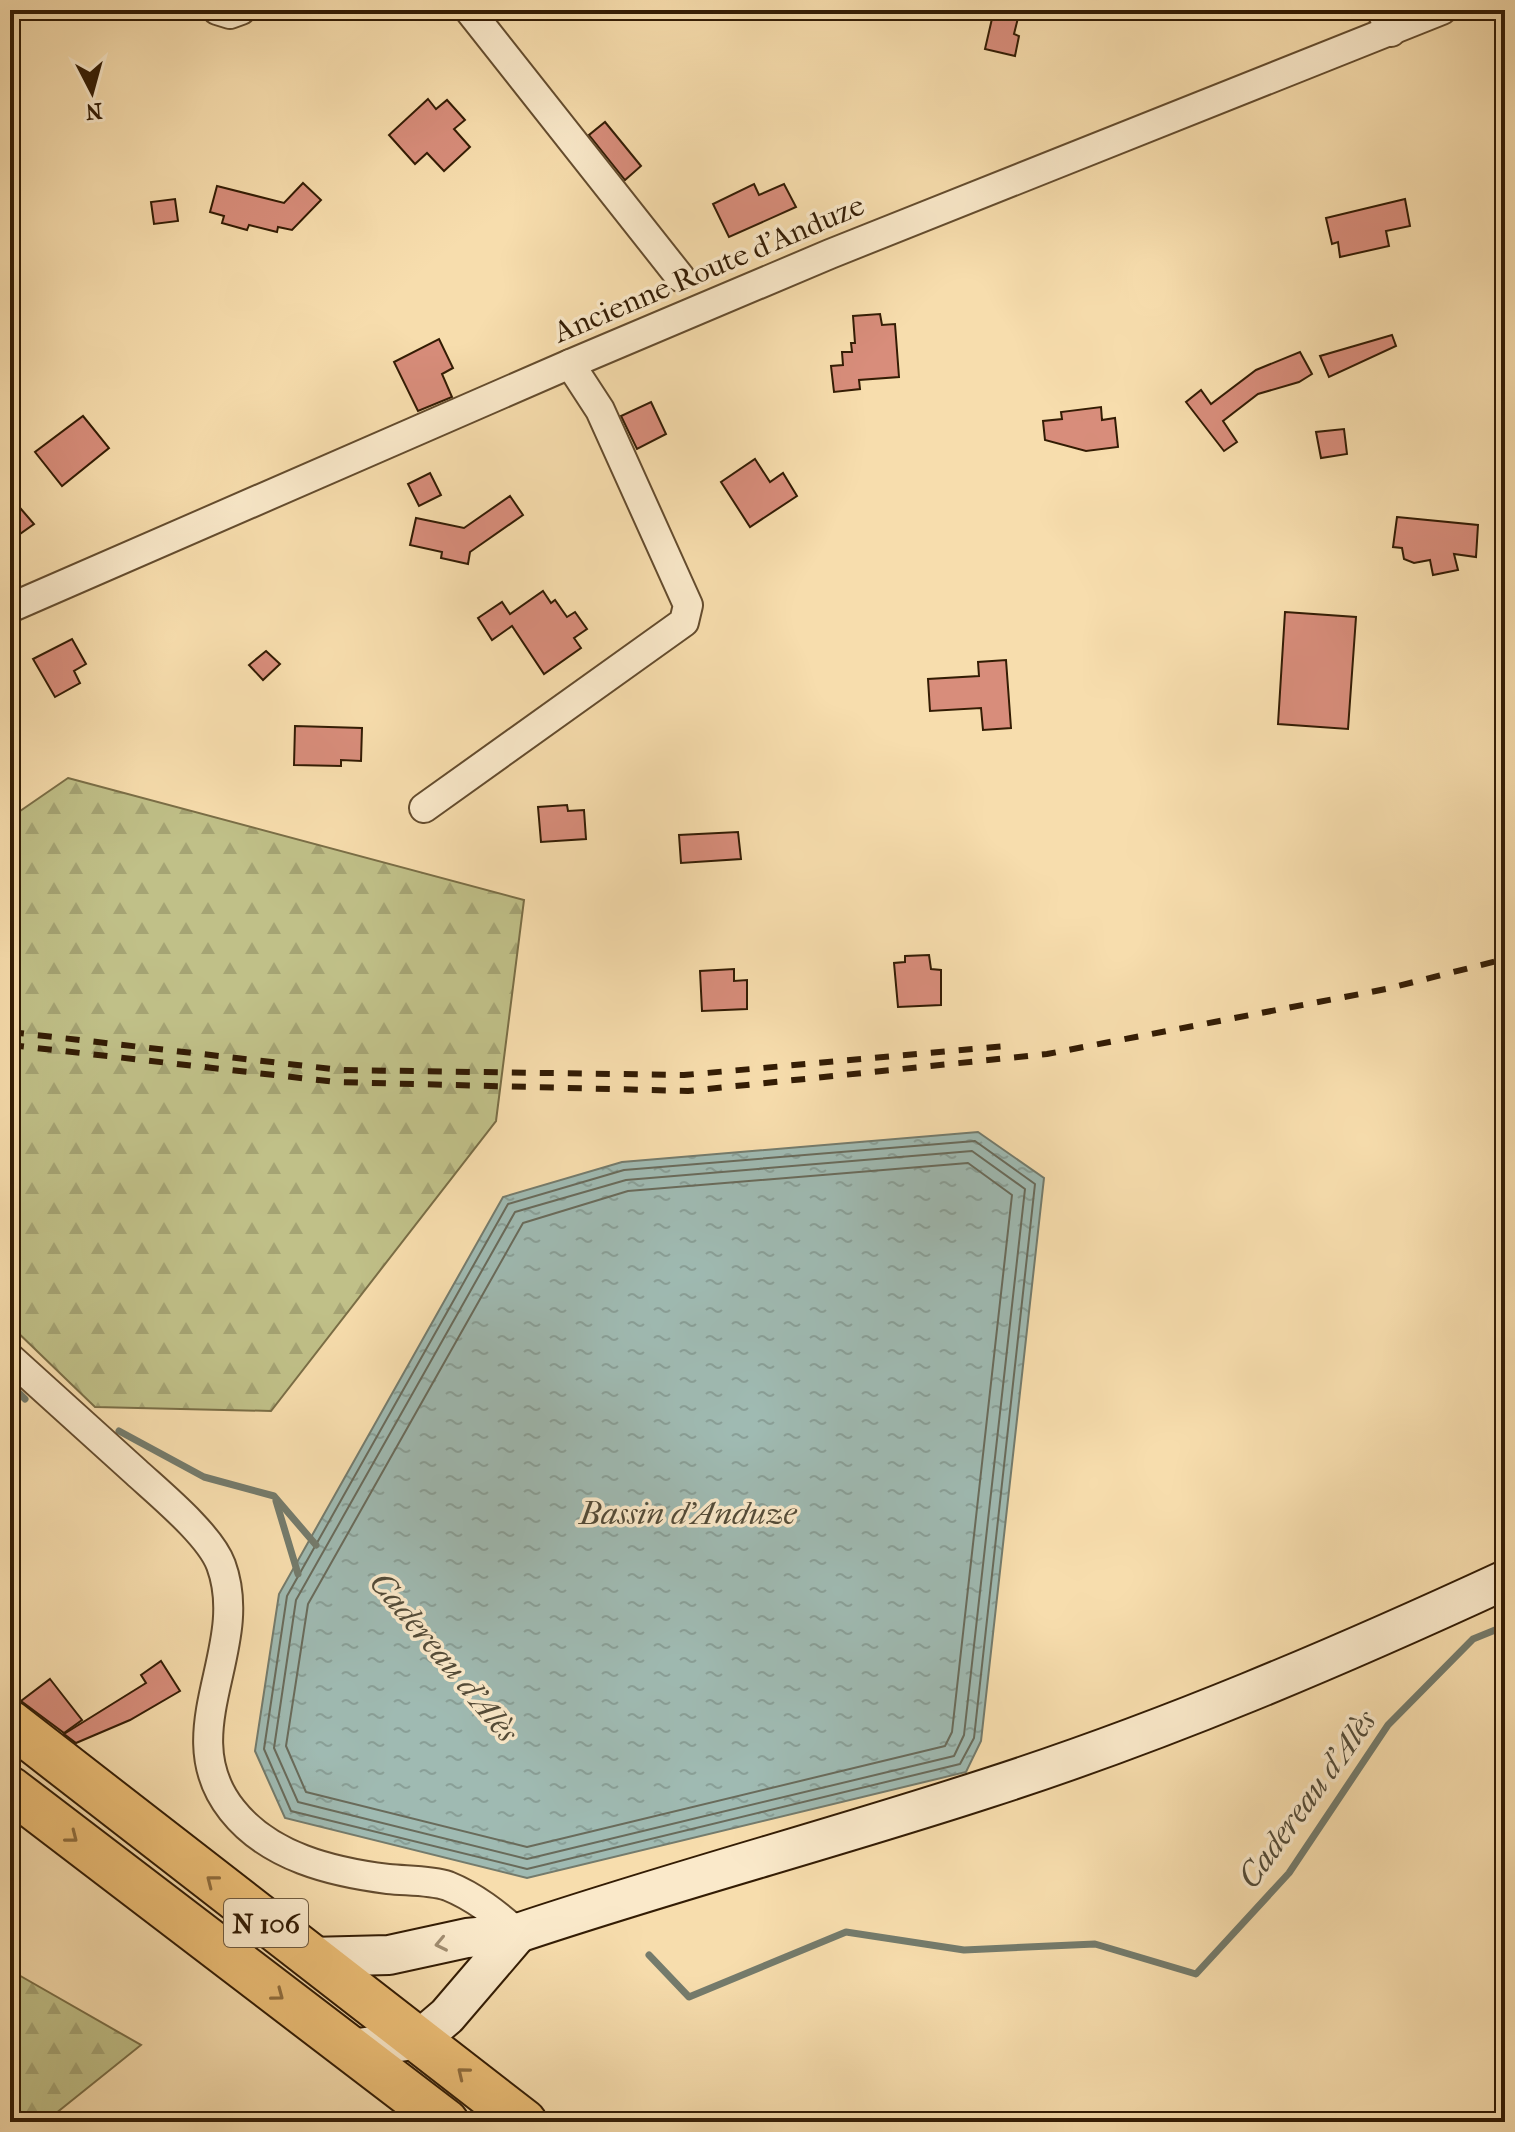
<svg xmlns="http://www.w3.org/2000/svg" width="1515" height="2132" viewBox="0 0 1515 2132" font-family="'IM FELL French Canon',serif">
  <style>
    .forest { fill: url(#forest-firs); stroke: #7a6e46; stroke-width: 2 }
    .water { fill: url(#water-ripples); stroke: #747b6c; stroke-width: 2 }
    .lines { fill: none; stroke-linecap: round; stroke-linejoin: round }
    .shore { stroke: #696b5b; stroke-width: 2 }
    .stream { stroke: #747b6c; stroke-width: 7 }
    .building { fill: #d88d7b; stroke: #331c04; stroke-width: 2 }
    .minor-casing { stroke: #644c2e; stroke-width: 32 }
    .secondary-casing { stroke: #331c04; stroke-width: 42 }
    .primary-casing { stroke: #331c04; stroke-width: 48 }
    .minor { stroke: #fae9ca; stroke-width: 28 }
    .secondary { stroke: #fae9ca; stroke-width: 38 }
    .primary { stroke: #ecbe76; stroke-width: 44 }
    .rail { stroke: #331c04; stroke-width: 6; stroke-dasharray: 14 14; stroke-linecap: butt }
    .oneway { stroke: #906d3d }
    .oneway2 { stroke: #a08d71 }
    .labels { text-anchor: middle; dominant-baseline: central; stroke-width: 7; stroke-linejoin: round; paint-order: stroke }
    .shield { fill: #fae9ca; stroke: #6f5a3f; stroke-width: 2 }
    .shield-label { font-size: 28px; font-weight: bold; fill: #331c04 }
    .street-label { font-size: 30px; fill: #331c04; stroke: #fae9ca }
    .water-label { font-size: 32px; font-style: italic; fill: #534b38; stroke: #fae9ca }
  </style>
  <defs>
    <pattern id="forest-firs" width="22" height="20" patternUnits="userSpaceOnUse" patternTransform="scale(2)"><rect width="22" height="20" fill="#c0c088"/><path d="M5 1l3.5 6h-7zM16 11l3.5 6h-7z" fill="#a5a474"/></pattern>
    <pattern id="water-ripples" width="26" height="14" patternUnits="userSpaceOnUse" patternTransform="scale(2)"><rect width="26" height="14" fill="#9fbab2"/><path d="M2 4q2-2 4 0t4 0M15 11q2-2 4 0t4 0" fill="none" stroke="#899f97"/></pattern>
  </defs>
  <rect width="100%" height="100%" fill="#f7ddad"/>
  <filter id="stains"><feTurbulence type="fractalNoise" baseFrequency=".0025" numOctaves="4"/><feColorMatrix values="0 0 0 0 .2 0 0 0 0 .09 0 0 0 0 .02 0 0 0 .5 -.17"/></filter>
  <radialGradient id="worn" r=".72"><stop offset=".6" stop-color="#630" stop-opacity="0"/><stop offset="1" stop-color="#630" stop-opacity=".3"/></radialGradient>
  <g class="forest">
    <path d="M68,778L524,900L496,1121L271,1411L95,1407L10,1325V818Z"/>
    <path d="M10,1970L141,2045L45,2122H10Z"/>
  </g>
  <path class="water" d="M978,1132L1044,1178L981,1741L966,1772L527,1878L285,1818L255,1751L279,1594L503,1197L622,1162Z"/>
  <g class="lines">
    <g class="shore">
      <path d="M975,1141L1035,1184L974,1738L960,1764L527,1869L291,1811L264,1749L287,1596L508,1204L624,1170Z"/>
      <path d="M972,1151L1025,1189L964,1735L954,1756L527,1859L298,1802L274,1748L296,1600L515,1212L626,1180Z"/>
      <path d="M968,1163L1012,1195L952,1732L945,1746L527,1847L306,1792L286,1746L308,1604L523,1223L628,1191Z"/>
    </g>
    <g class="stream">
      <path d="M10,1384L25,1399"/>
      <path d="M119,1431L204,1477L274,1496L316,1545"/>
      <path d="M276,1501L298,1574"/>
      <path d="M649,1955L689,1997L846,1932L964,1950L1095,1944L1196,1974L1289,1873L1388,1725L1473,1639L1505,1626"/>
    </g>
  </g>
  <g class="building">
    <path d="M994,10H1020L1014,34L1019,36L1015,56L985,49Z"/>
    <path d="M428,99L436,109L447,100L465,120L454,129L470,147L444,171L427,153L415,164L389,135Z"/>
    <path d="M605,122L641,166L625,180L589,135Z"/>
    <path d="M303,183L321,200L292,230L278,227L277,232L249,225L247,230L222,223L224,216L210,212L217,186L284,203Z"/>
    <path d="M754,184L759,195L784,184L796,207L729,237L713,204Z"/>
    <path d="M175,199L178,221L154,224L151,202Z"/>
    <path d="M1405,199L1410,226L1386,231L1389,246L1340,257L1338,242L1332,244L1326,218Z"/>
    <path d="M880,314L882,325L895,324L899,377L859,380L860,389L834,392L831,366L843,365L842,352H852L851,343H855L853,316Z"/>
    <path d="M1392,335L1396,346L1329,377L1320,356Z"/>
    <path d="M439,339L453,368L442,374L452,397L418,411L394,362Z"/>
    <path d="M1300,352L1312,374L1299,382L1258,394L1223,421L1237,442L1224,451L1186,402L1201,390L1211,404L1256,370Z"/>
    <path d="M651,402L666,434L637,449L621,416Z"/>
    <path d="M1101,407L1102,420L1115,418L1118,447L1086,451L1045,440L1043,421L1062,419L1061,412Z"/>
    <path d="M83,416L109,448L62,486L35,452Z"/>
    <path d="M1344,429L1347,454L1321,458L1316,432Z"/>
    <path d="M755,459L770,482L783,473L797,496L750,527L721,482Z"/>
    <path d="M430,473L441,495L419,506L408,484Z"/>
    <path d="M510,496L523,515L470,552L468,564L441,558L442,552L410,545L416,518L464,528Z"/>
    <path d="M21,509L34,524L10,541V519Z"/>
    <path d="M1397,517L1478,525L1476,557L1454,554L1458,570L1433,575L1430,560L1414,563L1404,559L1402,548L1393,547Z"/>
    <path d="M543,591L551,603L555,600L567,617L575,612L587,629L574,638L581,648L544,674L512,626L492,640L478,618L502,602L510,614Z"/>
    <path d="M1285,612L1356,617L1348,729L1278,724Z"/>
    <path d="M72,639L86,664L74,671L80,683L55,697L33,659Z"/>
    <path d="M266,651L280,664L263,680L249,665Z"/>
    <path d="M1006,660L1011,728L983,730L981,708L930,711L928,679L979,676L978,662Z"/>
    <path d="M295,726L362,728L361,761L341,760V766L294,765Z"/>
    <path d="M567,805L568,811L584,810L586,839L541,842L538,807Z"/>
    <path d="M738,832L741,859L681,863L679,835Z"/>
    <path d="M929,955L931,969L941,970V1005L898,1007L894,963L905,962V956Z"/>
    <path d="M734,969V981L747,980V1009L702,1011L700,971Z"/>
    <path d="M161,1661L180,1691L130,1720L76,1743L64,1734L146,1683L141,1675Z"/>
    <path d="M50,1679L82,1720L64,1733L21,1701Z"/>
  </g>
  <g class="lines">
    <g class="minor-casing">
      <g id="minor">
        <path d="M217,10L230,14L241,10"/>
        <path d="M469,10L680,277"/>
        <path d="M1381,10L1391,32"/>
        <path d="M10,608L570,364L830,254L1442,10"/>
        <path d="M424,808L684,622L688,605L600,410L570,364"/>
        <path d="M10,1358C52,1396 94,1434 136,1472C160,1494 210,1535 221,1565C252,1649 170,1732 232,1810C269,1857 332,1872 388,1879C407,1881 430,1880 448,1886C475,1897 496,1914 518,1933"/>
      </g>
    </g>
    <g class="secondary-casing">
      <g id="secondary">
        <path d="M309,1957L389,1955L467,1938L518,1933C673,1881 832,1839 988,1788C1165,1731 1336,1658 1505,1580"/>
        <path d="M352,2049L420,2039L447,2016L518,1933"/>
      </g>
    </g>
    <g class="primary-casing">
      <g id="primary">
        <path d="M10,1723L524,2122"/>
        <path d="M10,1789L446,2122"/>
      </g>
    </g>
    <use href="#minor" class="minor"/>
    <use href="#secondary" class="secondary"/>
    <use href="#primary" class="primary"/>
    <g class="rail">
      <path d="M10,1032L341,1070L684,1075L1007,1046"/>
      <path d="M10,1045L336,1082L688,1091L1047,1054L1386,989L1505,959"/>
    </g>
  </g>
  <defs><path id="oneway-chevron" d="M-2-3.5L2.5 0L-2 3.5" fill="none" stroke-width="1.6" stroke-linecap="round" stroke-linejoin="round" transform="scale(2)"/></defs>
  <g class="oneway">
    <use href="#oneway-chevron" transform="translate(72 1837) rotate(38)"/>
    <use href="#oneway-chevron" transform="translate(212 1881) rotate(-142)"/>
    <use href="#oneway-chevron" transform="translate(278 1995) rotate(37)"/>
    <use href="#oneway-chevron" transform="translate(463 2073) rotate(-141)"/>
  </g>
  <use class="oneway2" href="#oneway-chevron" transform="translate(441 1944) rotate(168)"/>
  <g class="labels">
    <rect class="shield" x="224" y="1899" width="84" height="48" rx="6"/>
    <g class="shield-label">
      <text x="266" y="1923">N 106</text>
    </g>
    <g class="street-label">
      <text transform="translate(709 269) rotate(-23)">Ancienne Route d'Anduze</text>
    </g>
    <g class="water-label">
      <text x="688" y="1513">Bassin d'Anduze</text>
      <text transform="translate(444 1657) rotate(50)">Cadereau d'Alès</text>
      <text transform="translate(1307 1799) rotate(-54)">Cadereau d'Alès</text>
    </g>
  </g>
  <rect width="1515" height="2132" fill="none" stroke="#f7ddad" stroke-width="40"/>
  <rect x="12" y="12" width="1491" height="2108" fill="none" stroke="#331c04" stroke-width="4"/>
  <rect x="20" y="20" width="1475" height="2092" fill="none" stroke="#331c04" stroke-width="2"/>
  <g transform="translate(92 92) rotate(174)" stroke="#fae9ca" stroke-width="6" paint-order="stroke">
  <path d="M0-6L14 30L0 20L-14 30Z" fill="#331c04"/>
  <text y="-12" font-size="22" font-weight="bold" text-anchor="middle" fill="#331c04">N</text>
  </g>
  <rect width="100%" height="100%" filter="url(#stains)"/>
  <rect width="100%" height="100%" fill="url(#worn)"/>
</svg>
